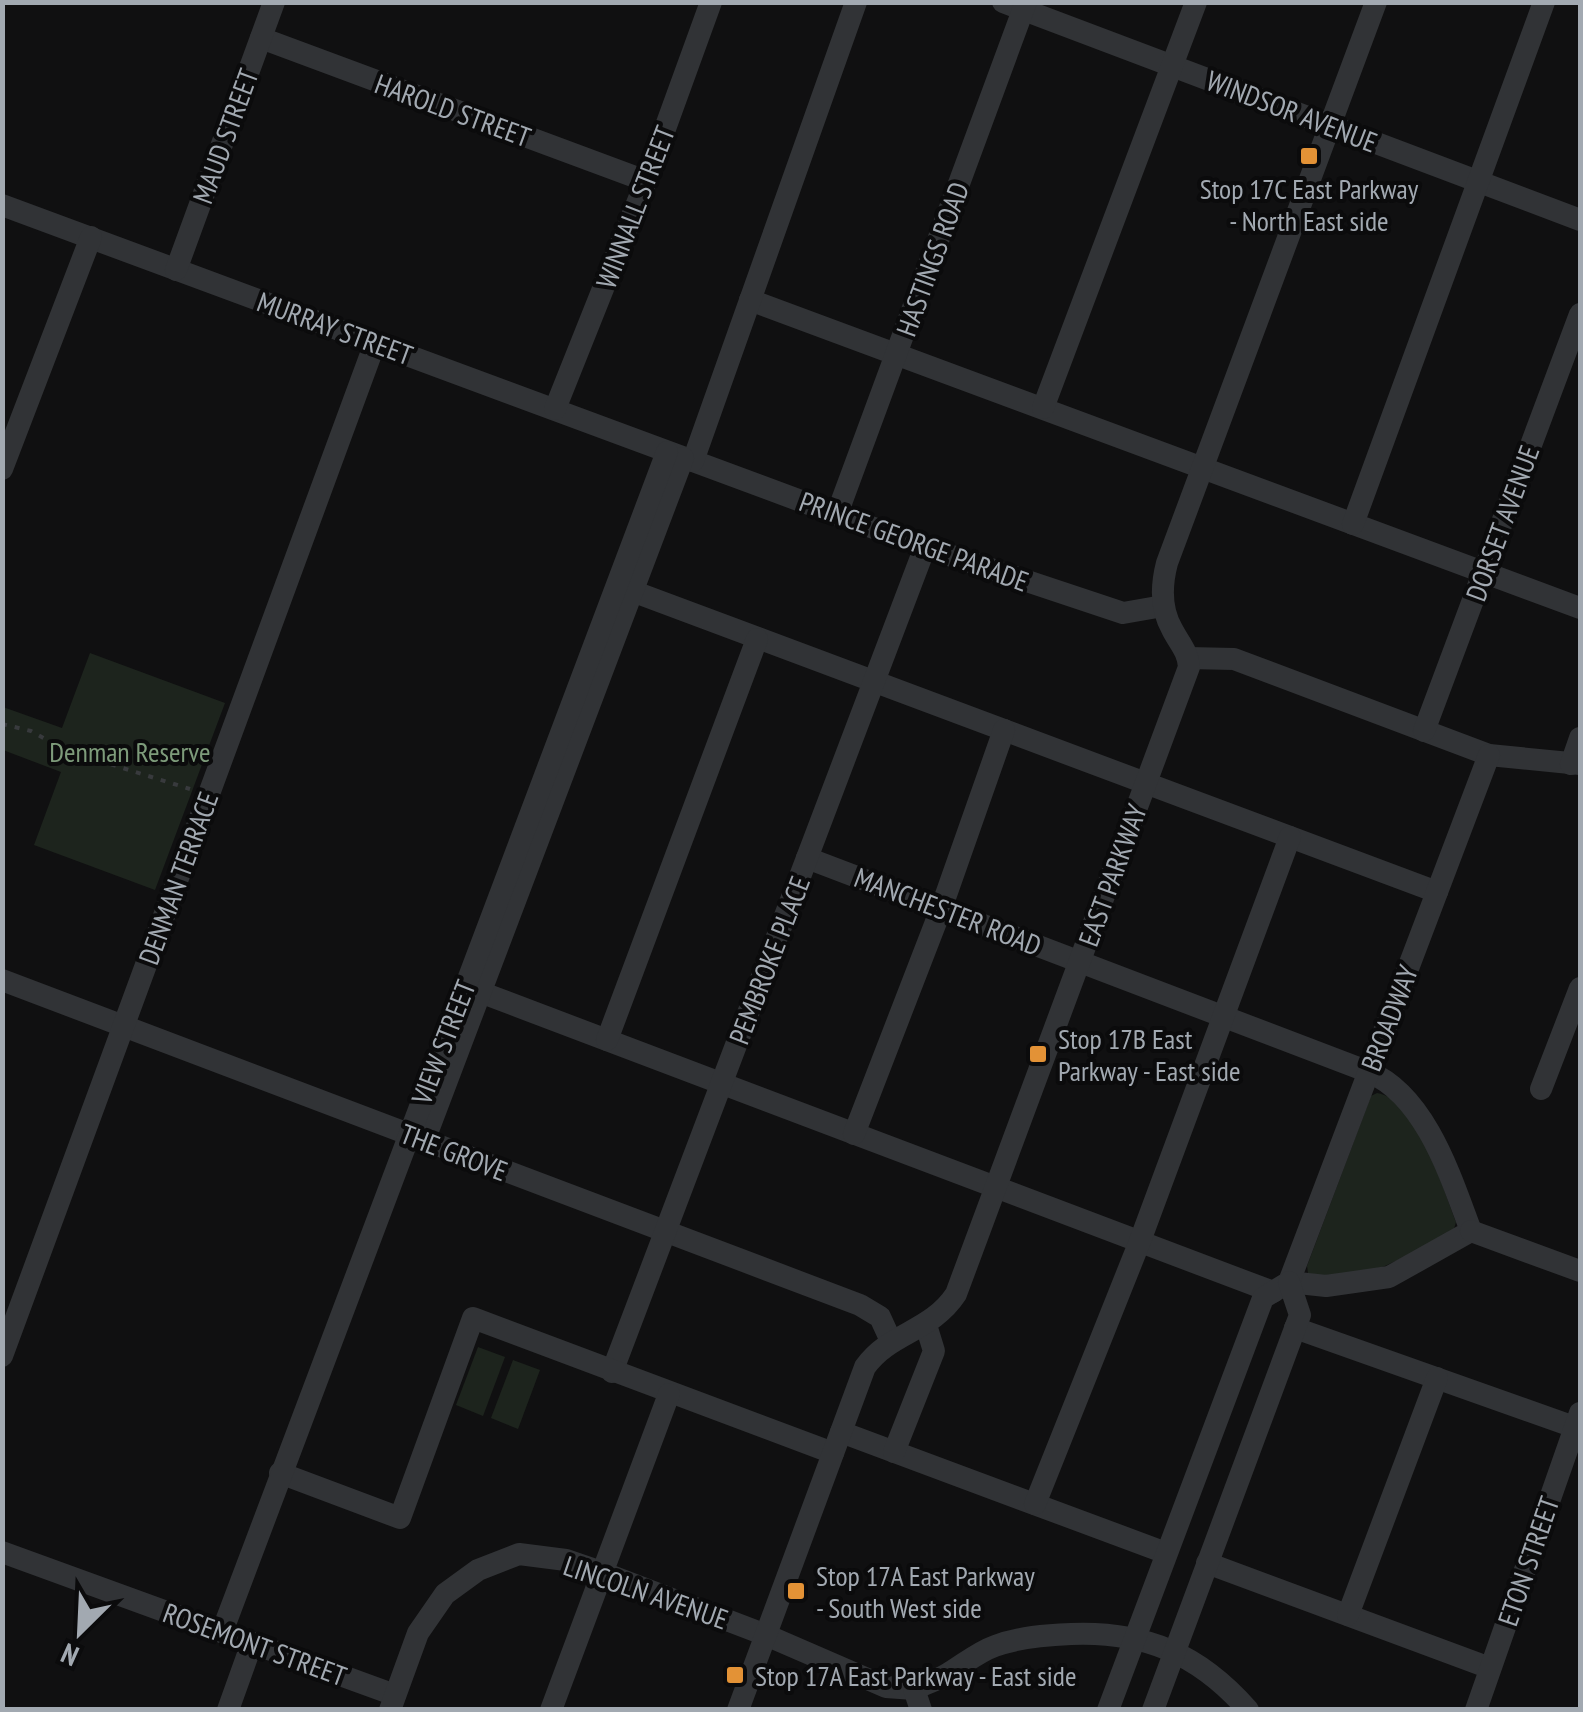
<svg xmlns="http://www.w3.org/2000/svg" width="1583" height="1712" viewBox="0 0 1583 1712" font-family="'PT Sans Narrow',sans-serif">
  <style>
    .green { fill: #1d241d }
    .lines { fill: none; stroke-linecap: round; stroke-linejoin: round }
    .path { stroke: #383a3d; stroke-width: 4; stroke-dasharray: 5 8; stroke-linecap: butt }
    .minor { stroke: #313336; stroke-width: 22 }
    .poi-dot { fill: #e39236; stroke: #0b0b0c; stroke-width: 4 }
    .labels { text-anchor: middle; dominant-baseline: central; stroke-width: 8; stroke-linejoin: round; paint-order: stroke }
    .street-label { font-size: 28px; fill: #a2a9b1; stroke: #0b0b0c }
    .poi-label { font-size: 28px; fill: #a2a9b1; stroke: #0b0b0c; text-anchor: start }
    .park-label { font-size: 28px; fill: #7d9b7a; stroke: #0b0b0c }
  </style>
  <rect width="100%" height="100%" fill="#101011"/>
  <g class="green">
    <path d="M90,653L225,703L155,890L34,845L61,772L3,750V707L62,728Z"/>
    <path d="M1377,1093C1415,1098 1444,1190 1456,1222L1454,1229C1417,1251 1350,1293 1308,1273L1307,1266L1371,1096Z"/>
    <path d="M478,1347L505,1357L483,1416L456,1405Z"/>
    <path d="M513,1360L540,1370L518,1429L491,1418Z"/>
  </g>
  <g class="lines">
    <path class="path" d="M2,724L31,731L65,750L190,789"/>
    <g class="minor">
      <path d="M1003,2L1580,220"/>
      <path d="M261,38L646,181"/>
      <path d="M2,205L925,547L1123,613L1163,606"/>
      <path d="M176,270L274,2"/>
      <path d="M750,300L1580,608"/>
      <path d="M1043,408L1196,2"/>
      <path d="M555,409L646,181L711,2"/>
      <path d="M693,461L856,2"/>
      <path d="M2,469L91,237"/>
      <path d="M837,514L1026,2"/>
      <path d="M1353,524L1544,2"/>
      <path d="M632,591L1437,892"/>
      <path d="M1188,658L1234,659L1489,755L1580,764"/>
      <path d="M1424,731L1580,314"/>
      <path d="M1571,764L1580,738"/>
      <path d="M807,858L1369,1072C1426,1096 1451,1178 1471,1231L1389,1277L1326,1286L1289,1282"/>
      <path d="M2,980L860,1305L880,1317L891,1341"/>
      <path d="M480,992L1273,1292"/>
      <path d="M607,1040L757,639"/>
      <path d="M1541,1089L1580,988"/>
      <path d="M854,1134L941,909L1004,730"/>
      <path d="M424,1141L683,458"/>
      <path d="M1471,1231L1580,1271"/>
      <path d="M1295,1328L1580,1429"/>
      <path d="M2,1356L375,343"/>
      <path d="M612,1372L925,547"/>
      <path d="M841,1432L1166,1553"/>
      <path d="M894,1452L934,1351L926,1325"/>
      <path d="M280,1473L400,1518L473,1318L833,1453"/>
      <path d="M1035,1504L1140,1241L1290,837"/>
      <path d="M2,1552L395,1695"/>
      <path d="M1207,1563L1490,1668"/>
      <path d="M1348,1615L1437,1378"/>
      <path d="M222,1632L667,452"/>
      <path d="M228,1710L252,1643"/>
      <path d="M390,1710L418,1633L445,1594L478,1570L519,1554L566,1560L601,1572L766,1635L886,1687L914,1689"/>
      <path d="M551,1710L669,1394"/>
      <path d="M738,1710L865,1367C890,1332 931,1332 956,1294L1189,667C1188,651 1179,643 1172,629C1160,608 1161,586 1167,563L1376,2"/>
      <path d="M921,1710L914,1689C925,1684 938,1680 949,1673C964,1664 978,1652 995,1646C1019,1637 1046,1635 1071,1634C1145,1631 1199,1654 1248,1710"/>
      <path d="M1108,1710L1263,1298L1289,1282L1489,755"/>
      <path d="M1153,1710L1300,1315L1289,1282"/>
      <path d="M1476,1710L1580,1413"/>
    </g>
  </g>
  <g class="poi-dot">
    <rect x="1299" y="146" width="20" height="20" rx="5"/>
    <rect x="1028" y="1044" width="20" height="20" rx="5"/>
    <rect x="786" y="1581" width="20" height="20" rx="5"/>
    <rect x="725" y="1665" width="20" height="20" rx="5"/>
  </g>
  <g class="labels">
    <g class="street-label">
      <text transform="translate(453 110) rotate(20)">HAROLD STREET</text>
      <text transform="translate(1292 111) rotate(21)">WINDSOR AVENUE</text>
      <text transform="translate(225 136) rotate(-70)">MAUD STREET</text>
      <text transform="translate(635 207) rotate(-69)">WINNALL STREET</text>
      <text transform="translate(932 259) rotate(-70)">HASTINGS ROAD</text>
      <text transform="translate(335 328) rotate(20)">MURRAY STREET</text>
      <text transform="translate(1502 523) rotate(-70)">DORSET AVENUE</text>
      <text transform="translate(914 541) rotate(20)">PRINCE GEORGE PARADE</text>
      <text transform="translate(1112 875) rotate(-70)">EAST PARKWAY</text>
      <text transform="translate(178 878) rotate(-70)">DENMAN TERRACE</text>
      <text transform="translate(948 911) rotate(21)">MANCHESTER ROAD</text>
      <text transform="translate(769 960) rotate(-69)">PEMBROKE PLACE</text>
      <text transform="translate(1389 1018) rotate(-69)">BROADWAY</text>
      <text transform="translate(443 1042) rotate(-69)">VIEW STREET</text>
      <text transform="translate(454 1152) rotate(21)">THE GROVE</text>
      <text transform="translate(1528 1561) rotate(-71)">ETON STREET</text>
      <text transform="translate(646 1592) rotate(19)">LINCOLN AVENUE</text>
      <text transform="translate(255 1644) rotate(20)">ROSEMONT STREET</text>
    </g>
    <g class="poi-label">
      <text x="1309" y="188" text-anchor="middle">Stop 17C East Parkway<tspan x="1309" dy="32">- North East side</tspan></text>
      <text x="1058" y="1038">Stop 17B East<tspan x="1058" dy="32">Parkway - East side</tspan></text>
      <text x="816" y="1575">Stop 17A East Parkway<tspan x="816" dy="32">- South West side</tspan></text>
      <text x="755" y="1675">Stop 17A East Parkway - East side</text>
    </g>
    <g class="park-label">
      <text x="130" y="751">Denman Reserve</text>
    </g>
  </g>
  <rect width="1583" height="1712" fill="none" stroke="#a2a9b1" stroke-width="10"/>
  <g transform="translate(80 1632) rotate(204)" stroke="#0b0b0c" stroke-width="8" paint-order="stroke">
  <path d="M0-8L18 38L0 25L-18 38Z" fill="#a2a9b1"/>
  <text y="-15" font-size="28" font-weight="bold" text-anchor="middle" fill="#a2a9b1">N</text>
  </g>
</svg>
